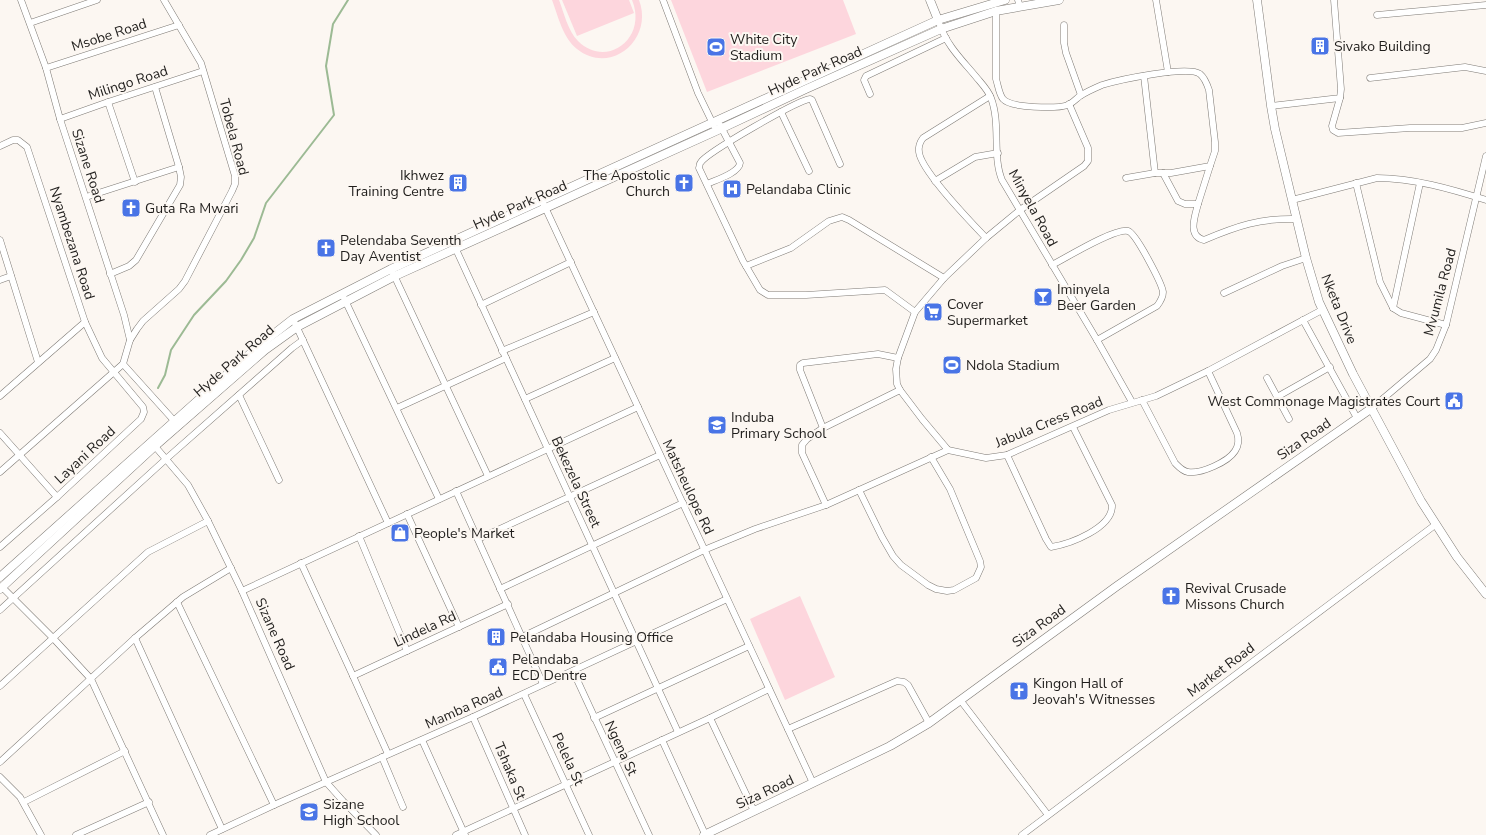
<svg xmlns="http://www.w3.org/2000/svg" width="1486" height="835" viewBox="0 0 1486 835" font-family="'Nunito Sans',sans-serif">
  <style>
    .green { fill: #fdd6dd }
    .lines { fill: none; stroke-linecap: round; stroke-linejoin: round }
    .stream { stroke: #9cba94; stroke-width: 2 }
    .minor-casing { stroke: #7e7a75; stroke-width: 7 }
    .tertiary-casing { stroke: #7e7a75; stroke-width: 9 }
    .minor { stroke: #fff; stroke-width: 6 }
    .tertiary { stroke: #fff; stroke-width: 8 }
    .labels { text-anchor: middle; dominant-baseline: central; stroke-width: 4; stroke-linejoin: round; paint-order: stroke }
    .street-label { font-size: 14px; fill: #201e1c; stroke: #fcf7f2 }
    .poi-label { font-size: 14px; fill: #201e1c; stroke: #fcf7f2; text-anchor: start }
  </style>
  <rect width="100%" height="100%" fill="#fcf7f2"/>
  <g class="green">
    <path d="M552,0H559C564,13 568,31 578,41C606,69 648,39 632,0H639C654,39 611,76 577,49C563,38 558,16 552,0Z"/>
    <path d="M562,0H629L634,13L577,36Z"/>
    <path d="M671,0H843L856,34L707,92Z"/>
    <path d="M800,596L835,677L785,700L750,619Z"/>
  </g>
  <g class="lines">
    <path class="stream" d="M158,388L165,375L171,350L194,315L226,281L241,260L254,238L266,203L334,115L326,66L333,24L348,0"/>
    <g class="minor-casing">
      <g id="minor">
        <path d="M21,0L46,68L60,119L124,315L130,340"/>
        <path d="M164,0L201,63L235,176V184L232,191L185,281L179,289L143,321L137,329L130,340L123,364L177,424"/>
        <path d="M663,0L698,93L714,126"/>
        <path d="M1018,0L1020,7"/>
        <path d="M1156,0L1168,72"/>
        <path d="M996,11V79C998,85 999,94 1003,99C1011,108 1056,109 1068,105C1072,103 1076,99 1080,96C1086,92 1095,88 1102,85C1118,80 1188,65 1200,74C1205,78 1207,84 1209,90L1215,142V151L1210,166L1171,173H1155L1126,178"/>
        <path d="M1377,15L1486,5"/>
        <path d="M30,23L97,0"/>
        <path d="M940,25C947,46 963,61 977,78C982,84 988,90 991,98C1001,124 992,156 1002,180L1097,340L1132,402"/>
        <path d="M1064,25V43L1066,53L1081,95"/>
        <path d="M46,68L179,25"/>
        <path d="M1144,76L1155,173"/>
        <path d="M1370,78L1465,67L1486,71"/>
        <path d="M870,94L864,80L866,76L946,38"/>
        <path d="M1340,98L1332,126L1333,130L1338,133L1410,128H1462L1486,123"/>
        <path d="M108,102L135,182"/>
        <path d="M1069,104L1088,148V161L1084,166L1020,210L986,238L944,278L915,312L898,358L896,369L897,384L900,390L922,419L948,450L986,458L1007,455L1109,410L1156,396L1208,371L1322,310"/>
        <path d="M1271,106L1340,98L1341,89L1334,0"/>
        <path d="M781,112L809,171"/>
        <path d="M60,119L108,102L203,71"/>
        <path d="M0,146L13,140H18L27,147L85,322L102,358L143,407L144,412L141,419L57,497L0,547"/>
        <path d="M840,164L812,100L810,99C798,100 708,152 701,162C699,164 700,165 699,168L743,261L760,290L768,295H806L885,290L915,312"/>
        <path d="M1163,173L1178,201L1185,204H1198L1210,166"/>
        <path d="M935,181L975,157L998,153"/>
        <path d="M1356,183L1380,282L1393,308L1401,313L1446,325"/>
        <path d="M707,184C716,180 739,173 740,163L720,125"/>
        <path d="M86,197L179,167"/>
        <path d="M1292,200L1377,178C1413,178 1451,189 1486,200"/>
        <path d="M1198,204C1195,216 1187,236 1204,240C1237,226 1260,218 1297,219"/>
        <path d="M544,205L813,783"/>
        <path d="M986,238C971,222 921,171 919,152C918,146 920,142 923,138L990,96"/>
        <path d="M0,240L38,362"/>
        <path d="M454,245L678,732"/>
        <path d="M1052,265C1066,258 1114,228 1128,231C1136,233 1162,284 1163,292C1163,298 1160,302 1157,306L1097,340"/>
        <path d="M746,266L791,248L829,221L842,217L849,220L944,278"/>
        <path d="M393,273L488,476"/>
        <path d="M110,274L129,266L136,260L180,185L181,177L179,167L155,87"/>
        <path d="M0,280L11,276"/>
        <path d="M1224,293L1282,266L1306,258"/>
        <path d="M344,298L439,499"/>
        <path d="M481,305L571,262"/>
        <path d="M1393,308L1420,183"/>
        <path d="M293,319L388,523"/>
        <path d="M1303,320L1357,418"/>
        <path d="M502,351L594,312"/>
        <path d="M1267,378L1289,419"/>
        <path d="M239,395L279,480"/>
        <path d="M0,396L85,322"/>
        <path d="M1277,397L1330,367"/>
        <path d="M525,399L615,358"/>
        <path d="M1142,400L1175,463C1179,467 1182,471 1188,472C1201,474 1228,462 1235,451C1239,445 1239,439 1237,433L1208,371"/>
        <path d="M397,408L506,358"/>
        <path d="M1372,408L1430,359L1436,350L1446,325L1486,156"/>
        <path d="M823,428L800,370V365L803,363L878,354L898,358"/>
        <path d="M0,433L57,497"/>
        <path d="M153,444L188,485L208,521L242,591L326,782L343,801L376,835"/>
        <path d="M1007,455L1046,539L1051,547C1070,544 1113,528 1112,505L1073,427"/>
        <path d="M0,472L123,364"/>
        <path d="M859,490L882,537L893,556L901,565L928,585L936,589L947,591L954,590L976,578L981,567L980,561L950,489L931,457"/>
        <path d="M456,491L543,684"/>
        <path d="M826,505L802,453V445L807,439L823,428L900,390"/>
        <path d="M407,514L459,627"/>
        <path d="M359,536L407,651"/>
        <path d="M478,539L660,455"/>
        <path d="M301,563L353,676L388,754"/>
        <path d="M2,587L53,638L91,679L163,835"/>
        <path d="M500,589L683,503"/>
        <path d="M242,591L638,407"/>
        <path d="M177,602L274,805"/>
        <path d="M0,610L166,459L292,348L303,340"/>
        <path d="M522,637L704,550L755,529L826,505L948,450"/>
        <path d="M135,638L222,829"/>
        <path d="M573,671L649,835"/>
        <path d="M353,676L508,604"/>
        <path d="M0,686L148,552L208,521"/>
        <path d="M524,694L589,835"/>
        <path d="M961,701L1048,815"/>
        <path d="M473,717L525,835"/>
        <path d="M594,718L749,646"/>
        <path d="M710,718L754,811"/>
        <path d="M788,729L897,681L904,682L908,685L929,723"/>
        <path d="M422,740L465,835"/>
        <path d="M662,740L705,834"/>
        <path d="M382,757L403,807"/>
        <path d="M0,762L135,638L183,597L231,568"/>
        <path d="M0,777L20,797L41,835"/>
        <path d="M24,802L125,751"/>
        <path d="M76,835L149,802"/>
        <path d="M210,835L274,805L473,717L727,599"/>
        <path d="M456,835L710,718L769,689"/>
        <path d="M1022,835L1435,525"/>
      </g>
    </g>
    <g class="tertiary-casing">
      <g id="tertiary">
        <path d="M930,0L938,20"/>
        <path d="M1257,0L1271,106L1275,129L1306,258L1319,302L1353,374L1421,501L1457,557L1486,594"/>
        <path d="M0,577L261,344L293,319L391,269L938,20L1005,0"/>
        <path d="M0,589L155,446L265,350L297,327L395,276L716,131L806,89L941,29L996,11L1059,0"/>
        <path d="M704,835L890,746L929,723L1117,586L1372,408"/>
      </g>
    </g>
    <use href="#minor" class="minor"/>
    <use href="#tertiary" class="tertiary"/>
  </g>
  <defs>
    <g id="building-square" transform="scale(1)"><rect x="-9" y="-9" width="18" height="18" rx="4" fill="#4974e6" stroke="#fcf7f2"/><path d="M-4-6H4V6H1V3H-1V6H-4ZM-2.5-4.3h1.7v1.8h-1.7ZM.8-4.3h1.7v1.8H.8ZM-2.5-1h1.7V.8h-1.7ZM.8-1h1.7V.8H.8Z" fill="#fff"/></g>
    <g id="stadium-square" transform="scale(1)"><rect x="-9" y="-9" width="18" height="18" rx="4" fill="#4974e6" stroke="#fcf7f2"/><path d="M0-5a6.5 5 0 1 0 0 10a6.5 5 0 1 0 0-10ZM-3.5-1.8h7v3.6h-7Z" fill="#fff"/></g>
    <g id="church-square" transform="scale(1)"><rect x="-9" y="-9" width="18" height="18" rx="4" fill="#4974e6" stroke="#fcf7f2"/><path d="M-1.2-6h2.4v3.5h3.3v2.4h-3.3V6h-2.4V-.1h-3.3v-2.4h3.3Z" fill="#fff"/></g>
    <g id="hospital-square" transform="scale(1)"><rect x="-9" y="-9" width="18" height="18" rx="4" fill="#4974e6" stroke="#fcf7f2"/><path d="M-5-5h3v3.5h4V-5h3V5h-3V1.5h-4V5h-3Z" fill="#fff"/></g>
    <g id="bar-square" transform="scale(1)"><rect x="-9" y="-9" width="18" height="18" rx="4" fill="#4974e6" stroke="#fcf7f2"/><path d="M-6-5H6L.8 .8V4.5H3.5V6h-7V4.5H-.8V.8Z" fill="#fff"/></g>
    <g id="supermarket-square" transform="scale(1)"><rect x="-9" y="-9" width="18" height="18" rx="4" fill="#4974e6" stroke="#fcf7f2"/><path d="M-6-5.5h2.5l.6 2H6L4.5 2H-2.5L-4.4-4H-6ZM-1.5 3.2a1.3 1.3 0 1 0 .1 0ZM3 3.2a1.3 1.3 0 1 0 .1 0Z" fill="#fff"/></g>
    <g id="civic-square" transform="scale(1)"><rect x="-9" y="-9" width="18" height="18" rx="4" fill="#4974e6" stroke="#fcf7f2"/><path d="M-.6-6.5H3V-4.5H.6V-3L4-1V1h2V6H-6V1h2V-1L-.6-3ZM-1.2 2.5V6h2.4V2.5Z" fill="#fff"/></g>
    <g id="school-square" transform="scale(1)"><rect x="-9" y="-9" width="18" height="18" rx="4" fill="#4974e6" stroke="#fcf7f2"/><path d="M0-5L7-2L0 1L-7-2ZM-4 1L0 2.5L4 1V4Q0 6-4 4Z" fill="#fff"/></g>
    <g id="shop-square" transform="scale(1)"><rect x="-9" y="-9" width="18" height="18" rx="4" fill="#4974e6" stroke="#fcf7f2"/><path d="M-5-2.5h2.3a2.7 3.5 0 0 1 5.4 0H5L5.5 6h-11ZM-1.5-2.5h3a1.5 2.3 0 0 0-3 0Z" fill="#fff"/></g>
  </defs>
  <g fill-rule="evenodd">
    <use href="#building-square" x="1320" y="46"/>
    <use href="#stadium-square" x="716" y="47"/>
    <use href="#building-square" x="458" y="183"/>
    <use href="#church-square" x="684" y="183"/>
    <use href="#hospital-square" x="732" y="189"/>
    <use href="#church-square" x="131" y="208"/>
    <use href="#church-square" x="326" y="248"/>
    <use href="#bar-square" x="1043" y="297"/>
    <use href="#supermarket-square" x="933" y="312"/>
    <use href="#stadium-square" x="952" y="365"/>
    <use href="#civic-square" x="1454" y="401"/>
    <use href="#school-square" x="717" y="425"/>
    <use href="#shop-square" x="400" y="533"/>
    <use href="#church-square" x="1171" y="596"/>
    <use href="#building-square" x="496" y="637"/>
    <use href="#civic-square" x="498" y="667"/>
    <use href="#church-square" x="1019" y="691"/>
    <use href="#school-square" x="309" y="812"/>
  </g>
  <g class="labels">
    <g class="street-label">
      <text transform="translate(109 35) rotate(-18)">Msobe Road</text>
      <text transform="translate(815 71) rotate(-24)">Hyde Park Road</text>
      <text transform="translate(128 83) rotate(-18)">Milingo Road</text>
      <text transform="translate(234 137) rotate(75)">Tobela Road</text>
      <text transform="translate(88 166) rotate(72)">Sizane Road</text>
      <text transform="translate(520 205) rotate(-24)">Hyde Park Road</text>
      <text transform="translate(1033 208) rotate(61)">Minyela Road</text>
      <text transform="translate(72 243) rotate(72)">Nyambezana Road</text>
      <text transform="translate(1440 292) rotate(-75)">Mvumila Road</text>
      <text transform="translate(1339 309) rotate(68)">Nketa Drive</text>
      <text transform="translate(234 361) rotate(-41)">Hyde Park Road</text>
      <text transform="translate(1049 422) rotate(-22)">Jabula Cress Road</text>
      <text transform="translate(1304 439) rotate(-35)">Siza Road</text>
      <text transform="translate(85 455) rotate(-43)">Layani Road</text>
      <text transform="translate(576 482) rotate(65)">Bekezela Street</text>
      <text transform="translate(688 487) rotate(65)">Matsheulope Rd</text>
      <text transform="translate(1039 626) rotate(-36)">Siza Road</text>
      <text transform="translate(425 629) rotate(-25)">Lindela Rd</text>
      <text transform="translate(275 634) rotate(66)">Sizane Road</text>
      <text transform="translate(1221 670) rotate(-37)">Market Road</text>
      <text transform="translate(464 708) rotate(-24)">Mamba Road</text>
      <text transform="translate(621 748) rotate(65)">Ngena St</text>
      <text transform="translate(568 759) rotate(65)">Pelela St</text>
      <text transform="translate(510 771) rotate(67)">Tshaka St</text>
      <text transform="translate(765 792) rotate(-25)">Siza Road</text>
    </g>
    <g class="poi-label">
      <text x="730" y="39">White City<tspan x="730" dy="16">Stadium</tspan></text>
      <text x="1334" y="46">Sivako Building</text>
      <text x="444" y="175" text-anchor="end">Ikhwez<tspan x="444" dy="16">Training Centre</tspan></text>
      <text x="670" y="175" text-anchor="end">The Apostolic<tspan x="670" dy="16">Church</tspan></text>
      <text x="746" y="189">Pelandaba Clinic</text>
      <text x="145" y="208">Guta Ra Mwari</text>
      <text x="340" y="240">Pelendaba Seventh<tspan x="340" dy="16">Day Aventist</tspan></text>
      <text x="1057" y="289">Iminyela<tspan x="1057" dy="16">Beer Garden</tspan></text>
      <text x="947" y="304">Cover<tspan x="947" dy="16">Supermarket</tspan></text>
      <text x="966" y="365">Ndola Stadium</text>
      <text x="1440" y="401" text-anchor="end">West Commonage Magistrates Court</text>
      <text x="731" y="417">Induba<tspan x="731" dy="16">Primary School</tspan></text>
      <text x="414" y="533">People's Market</text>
      <text x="1185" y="588">Revival Crusade<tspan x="1185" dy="16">Missons Church</tspan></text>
      <text x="510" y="637">Pelandaba Housing Office</text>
      <text x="512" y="659">Pelandaba<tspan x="512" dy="16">ECD Dentre</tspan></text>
      <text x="1033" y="683">Kingon Hall of<tspan x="1033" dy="16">Jeovah's Witnesses</tspan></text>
      <text x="323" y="804">Sizane<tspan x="323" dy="16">High School</tspan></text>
    </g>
  </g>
</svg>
